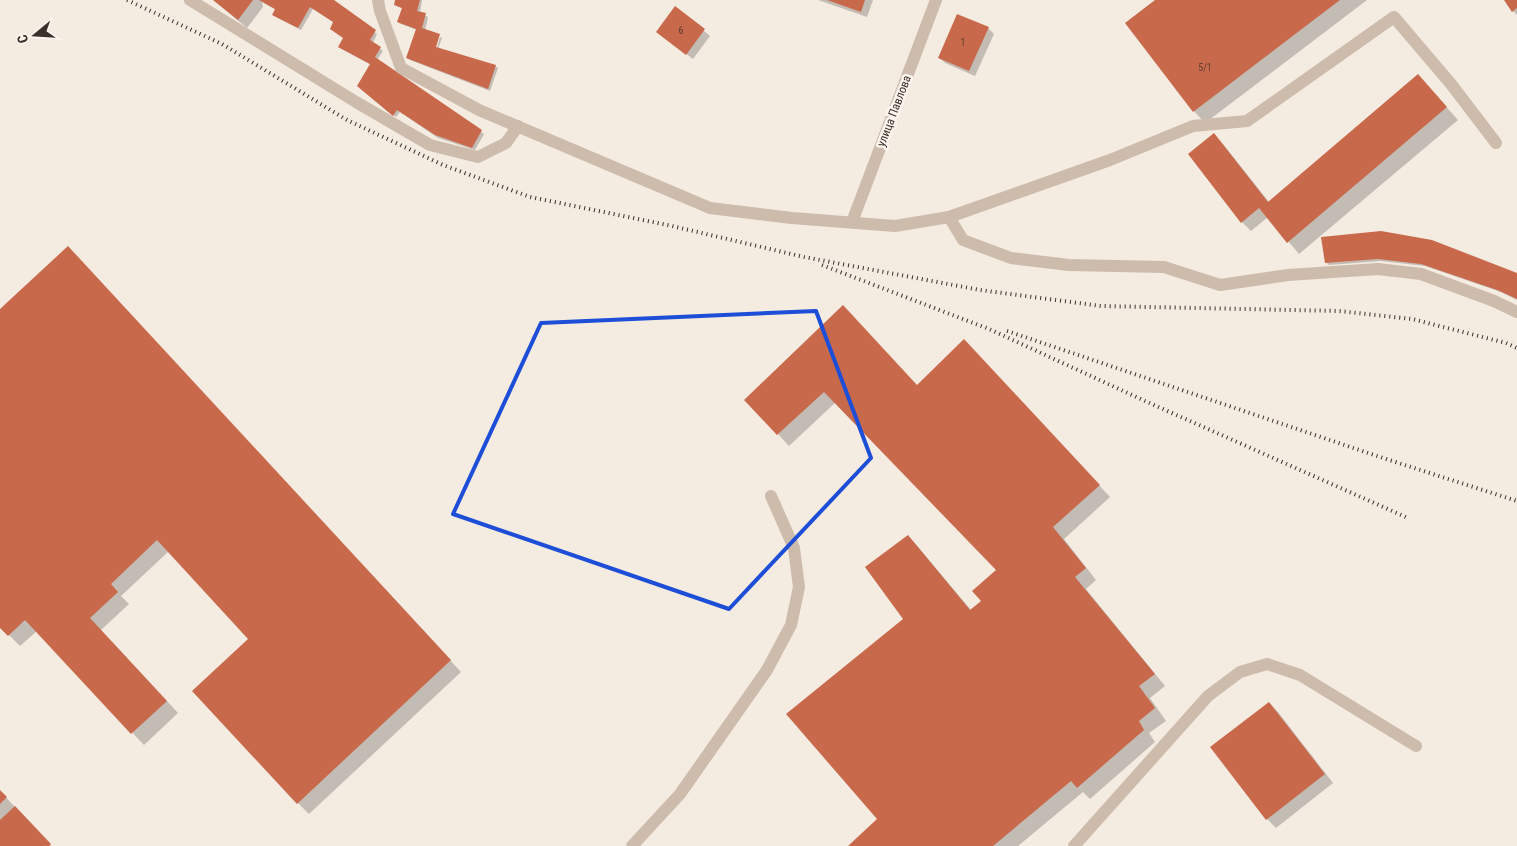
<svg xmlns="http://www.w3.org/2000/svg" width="1517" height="846" viewBox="0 0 1517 846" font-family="'Roboto Condensed',sans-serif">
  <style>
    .shadow { fill: #0003 }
    .building { fill: #c8694b }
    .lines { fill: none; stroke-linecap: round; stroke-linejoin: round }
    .lane { stroke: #cdbbac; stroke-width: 12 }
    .street { stroke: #cdbbac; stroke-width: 12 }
    .rail { stroke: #3b302b; stroke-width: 4; stroke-dasharray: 1 4; stroke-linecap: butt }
    .marked { fill: none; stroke: #1d4ed8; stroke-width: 4; stroke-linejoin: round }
    .labels { text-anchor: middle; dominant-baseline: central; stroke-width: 5; stroke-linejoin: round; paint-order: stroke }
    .number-label { font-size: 10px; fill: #5e3e33 }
    .street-label { font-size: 12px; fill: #3b302b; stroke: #fbf5ee }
  </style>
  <rect width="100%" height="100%" fill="#f4ebe1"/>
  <g class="shadow">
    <path d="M213,0H332L377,34L373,43L383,51L377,60L484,134L475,150L438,138L400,112L396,117L361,89L371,65L342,49L339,47L345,38L334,22L313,9L301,30L276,17L274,15L276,10L262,2L263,7L247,28Z"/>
    <path d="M397,0H422L420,13L428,17L425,31L432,53L435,54L440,37L442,38L438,49L495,66L498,68L490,91L410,60L408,57L417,30L401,24L399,22L403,9L396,5Z"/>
    <path d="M818,0H873L867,17Z"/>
    <path d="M1157,0H1367L1205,123L1194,111Z"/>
    <path d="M1506,0H1517V15L1513,11Z"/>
    <path d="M676,8L710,36L693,59L664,37Z"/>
    <path d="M988,28L994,34L975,76L945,63L939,57Z"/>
    <path d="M1418,75L1458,120L1299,254L1268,217L1251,231L1242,222L1214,135L1223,144L1269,202Z"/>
    <path d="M1323,238L1517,275V300L1501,292L1425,266L1381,261L1329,265L1326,262Z"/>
    <path d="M79,260L461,672L309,814L298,803L250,639L169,551L121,596L129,604L101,630L178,713L144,745L37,631L20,646L0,626V311Z"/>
    <path d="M843,307L917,386L976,353L1110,497L1064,539L1096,580L1086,589L1165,686L1150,698L1166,721L1149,733L1155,742L1090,799L1083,792L1018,846H850L879,819L905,619L908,536L919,548L971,610L983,601L998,570L836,402L789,446L778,434Z"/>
    <path d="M1269,703L1278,712L1333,783L1276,828L1267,819Z"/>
    <path d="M0,791L15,807L51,846H0Z"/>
  </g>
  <g class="building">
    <path d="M213,0H253L238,20Z"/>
    <path d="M259,0H334L376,30L370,40L381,47L375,57L482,130L472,148L435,135L397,110L393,116L357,86L370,64L338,47L343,38L330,29L333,22L310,7L298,28L272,15L275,9Z"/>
    <path d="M395,0H420L417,11L426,13L422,28L440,34L436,47L496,65L488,89L406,58L416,29L397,22L402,8L394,5Z"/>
    <path d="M827,0H865L861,12Z"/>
    <path d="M1155,0H1340L1193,112L1125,23Z"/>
    <path d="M1504,0H1517V8L1512,12Z"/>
    <path d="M675,6L705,29L686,55L656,32Z"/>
    <path d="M957,14L989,27L969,71L938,58Z"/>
    <path d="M1418,74L1447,107L1287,243L1259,208L1241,223L1188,154L1214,133L1268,202Z"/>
    <path d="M1381,231L1432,240L1517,273V299L1497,290L1421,264L1378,259L1325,263L1321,237Z"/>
    <path d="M68,246L451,660L297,804L192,691L248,639L157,540L111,584L118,592L90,618L167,701L131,734L25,620L8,636L0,628V309Z"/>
    <path d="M843,305L917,385L964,339L1100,485L1053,527L1086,568L1075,577L1155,674L1139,686L1155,708L1139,721L1144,730L1077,788L1071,781L993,846H848L877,819L786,714L903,619L865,567L908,535L970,610L981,601L972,591L996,570L824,392L777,435L744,400Z"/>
    <path d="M1269,702L1325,774L1266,820L1210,747Z"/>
    <path d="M0,790L7,797L0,804Z"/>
    <path d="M15,806L51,844L49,846H0V820Z"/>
  </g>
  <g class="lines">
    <g class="lane">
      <path d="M190,0L356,102L430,145L478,157L506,143L518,126"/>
      <path d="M378,0L380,11L401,68L479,110L710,208L792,218L895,226L949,217L963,240L1011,258L1069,265L1164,267L1220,285L1288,275L1378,269L1421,274L1494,301L1517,312"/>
      <path d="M949,217L1110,160L1193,126L1247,121L1394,17L1451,84L1496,143"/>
      <path d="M632,846L680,794L767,670L791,625L799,587L794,548L771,496"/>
      <path d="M1074,846L1208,696L1240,672L1267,664L1300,675L1416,746"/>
    </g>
    <path class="street" d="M852,222L936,0"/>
    <g class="rail">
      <path d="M127,0L222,44L347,120L443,165L530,197L672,226L804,257L980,290L1101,306L1339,311L1412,319L1506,343L1517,348"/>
      <path d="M822,265L989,329L1145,401L1408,518"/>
      <path d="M1007,331L1383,458L1517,501"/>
    </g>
  </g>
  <path class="marked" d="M816,311L871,458L729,609L453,514L541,323Z"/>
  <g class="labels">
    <g class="number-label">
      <text x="681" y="30">6</text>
      <text x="963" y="42">1</text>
      <text x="1205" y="67">5/1</text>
    </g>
    <g class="street-label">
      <text transform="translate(894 111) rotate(-69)">улица Павлова</text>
    </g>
  </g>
  <g transform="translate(35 35) rotate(252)" stroke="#fbf5ee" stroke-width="4" paint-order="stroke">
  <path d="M0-4L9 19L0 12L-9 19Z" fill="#3b302b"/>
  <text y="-8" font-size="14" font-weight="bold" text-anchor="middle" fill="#3b302b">С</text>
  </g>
</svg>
